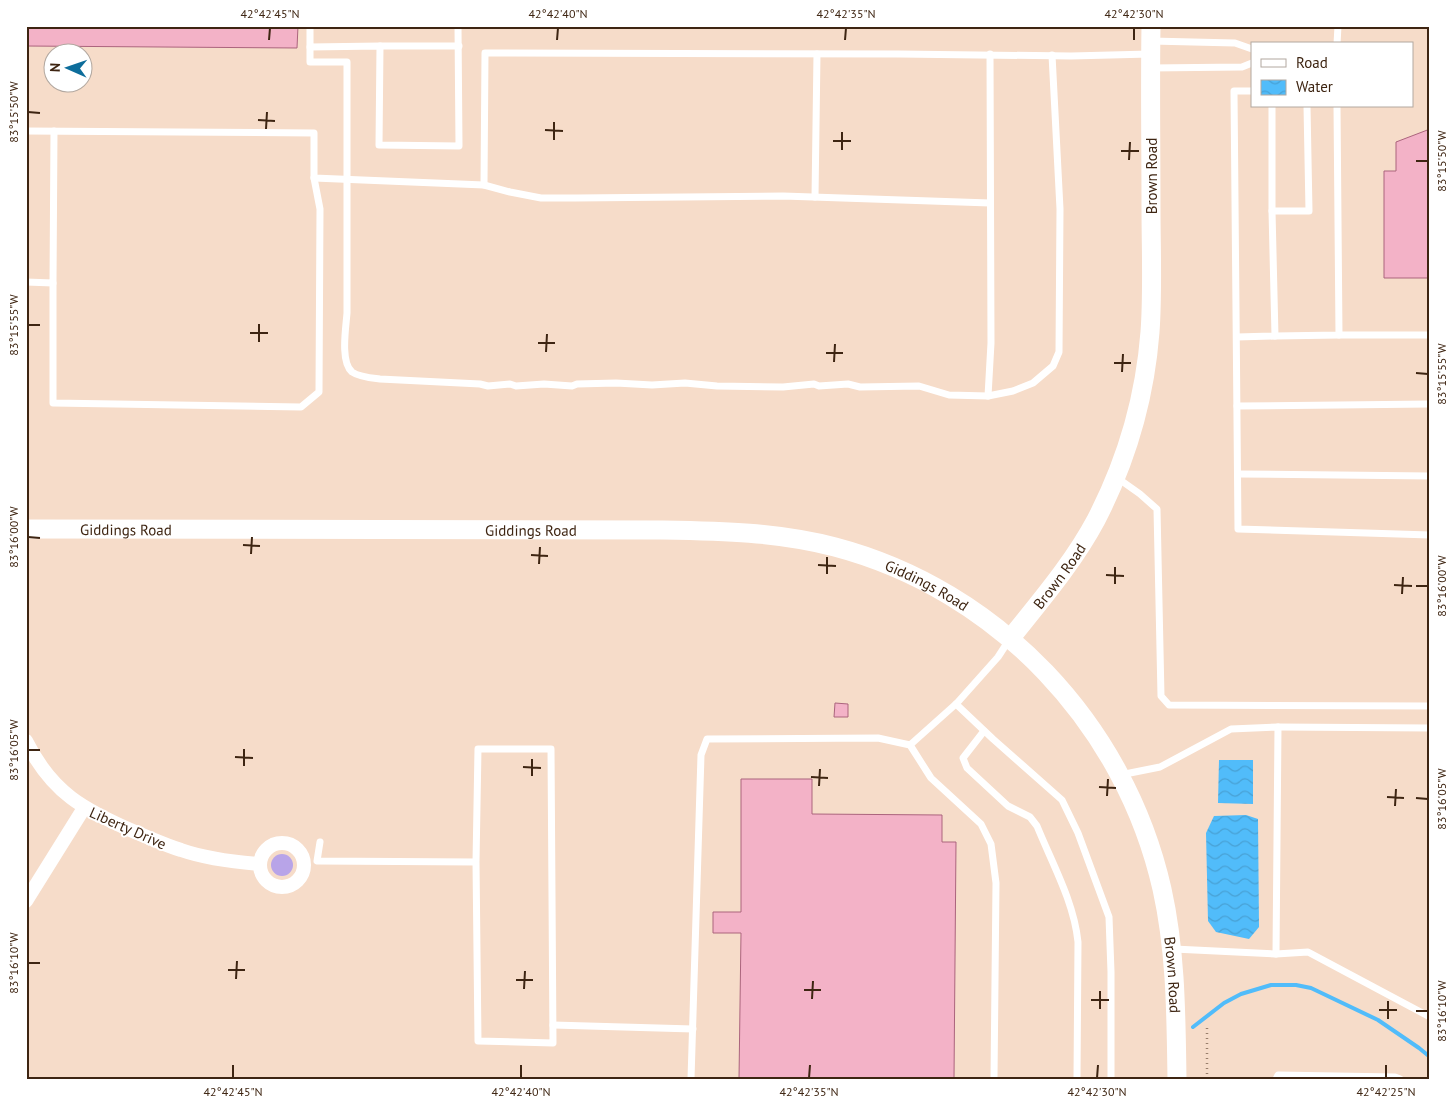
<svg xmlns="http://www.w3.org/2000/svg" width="1456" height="1105" viewBox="0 0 1456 1105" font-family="'PT Sans',sans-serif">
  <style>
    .grass { fill: #b8a4e8 }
    .water { fill: url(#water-waves) }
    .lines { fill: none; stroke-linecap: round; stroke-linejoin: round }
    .stream { stroke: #51bcfa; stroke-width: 4 }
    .building { fill: #f3b2c7; stroke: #ab647d }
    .path { stroke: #997f6c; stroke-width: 2.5; stroke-dasharray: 1 4; stroke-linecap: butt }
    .service { stroke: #fff; stroke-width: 7 }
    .minor { stroke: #fff; stroke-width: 14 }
    .secondary { stroke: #fff; stroke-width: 19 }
    .ticks { fill: none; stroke: #3e2512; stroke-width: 2 }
    .labels { text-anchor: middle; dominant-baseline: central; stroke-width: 4; stroke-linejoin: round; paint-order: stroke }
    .street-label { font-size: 15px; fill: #3e2512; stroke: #fff }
    .neatline { fill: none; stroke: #3e2512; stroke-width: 2 }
    .ticks-label { font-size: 12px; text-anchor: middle; fill: #3e2512 }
  </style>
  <defs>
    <pattern id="water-waves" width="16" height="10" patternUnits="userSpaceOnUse" patternTransform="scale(1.25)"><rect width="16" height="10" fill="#51bcfa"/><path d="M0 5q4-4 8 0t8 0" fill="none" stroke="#48a1d5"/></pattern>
  </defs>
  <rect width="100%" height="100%" fill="#f6dcc9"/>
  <circle class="grass" cx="282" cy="865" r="11"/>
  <g class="water">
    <path d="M1219,760H1253V804L1218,803Z"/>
    <path d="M1246,815L1258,819L1259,927L1249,939L1216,932L1208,921L1206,833L1214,816Z"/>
  </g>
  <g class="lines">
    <path class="stream" d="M1193,1027L1224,1003L1241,994L1271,985H1296L1311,988L1378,1020L1419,1048L1430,1057"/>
  </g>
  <g class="building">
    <path d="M26,26H298L297,48L26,46Z"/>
    <path d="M1430,129V278H1384V171H1396V142Z"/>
    <path d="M835,703L848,704V717H834Z"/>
    <path d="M741,779H812V814L942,815V842H956L954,1079H739L741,933H713V912H741Z"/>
  </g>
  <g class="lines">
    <path class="path" d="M1207,1028V1079"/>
    <g class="service">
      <path d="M310,26V47L380,46L379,145L459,146L458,26"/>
      <path d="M1151,41L1235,43L1252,49"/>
      <path d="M1337,44L1338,26"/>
      <path d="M380,46H459"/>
      <path d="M310,47V62H347V313C346,327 340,362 352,372C359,377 371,378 380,379L480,384L488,386L510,384L516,386L544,384L572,386L577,384L616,383L652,385L685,383L717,386L783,387L814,384L819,386L848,384L860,387L919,386L949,395L988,396L1013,391L1033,383L1053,366L1059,352L1060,209L1052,55"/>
      <path d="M1151,68L1242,67L1252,63"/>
      <path d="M1252,91H1234L1238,529L1430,535"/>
      <path d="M26,131L314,133V178L484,185L510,192L541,198H576L783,196L990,203"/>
      <path d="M484,185L485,53L899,54L1071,56L1150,54"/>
      <path d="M815,197L817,54"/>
      <path d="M1272,211H1309L1307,106"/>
      <path d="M26,282L53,283L54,131"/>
      <path d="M53,283V403L301,407L319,392L320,209L314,178"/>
      <path d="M1339,335H1430"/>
      <path d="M1275,336L1339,335L1337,106"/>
      <path d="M1237,337L1275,336L1272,211V106"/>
      <path d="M988,396L991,343L990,54"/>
      <path d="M1237,406L1430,404"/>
      <path d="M1238,474L1430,476"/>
      <path d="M1116,477L1140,494L1157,509L1161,696L1169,705L1430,706"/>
      <path d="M956,704L993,739L1062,800L1078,833L1109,917L1111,972V1079"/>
      <path d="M1278,727L1430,728"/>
      <path d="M984,731L963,758L967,768L1008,806L1030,817L1037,826C1052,863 1074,902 1078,942L1077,1079"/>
      <path d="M910,745L957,703L998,657L1009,640"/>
      <path d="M1120,775L1160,767L1231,729L1278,727L1276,954"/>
      <path d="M320,842L317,861L476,862L478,749H551L553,1043L478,1041L476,862"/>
      <path d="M1174,949L1276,954L1308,952L1430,1017"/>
      <path d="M553,1025L693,1029"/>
      <path d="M691,1079L701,755L707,739L878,738L910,745L931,778L981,824L991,844L996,883L994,1079"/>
      <path d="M1276,1079L1278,1075L1395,1077L1400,1079"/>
    </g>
    <g class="minor">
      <path d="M26,741C52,793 84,810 135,832C150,838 165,845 181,850C207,859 233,862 260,864"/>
      <circle cx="282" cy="865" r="22"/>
      <path d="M26,901L84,808"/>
    </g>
    <g class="secondary">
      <path id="s1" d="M26,529L663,530C721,531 778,532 835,547C998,590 1125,725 1162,889C1176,952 1176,1015 1177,1079"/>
      <path id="s2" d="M1010,639C1041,600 1073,563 1096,520C1126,462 1145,397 1150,332C1153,291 1151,249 1151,208C1151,147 1150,87 1151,26"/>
    </g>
  </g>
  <path class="ticks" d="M269,40L270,28M557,40L558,28M845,40L846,28M1134,40V28M28,112L40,113M258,120L275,121M266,129L267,112M545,130L563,131M554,140V122M833,141H851M842,150V132M1121,151H1139M1129,160L1130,142M1416,161H1428M28,325H40M250,333H268M259,342V324M538,343H555M546,352L547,334M826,353H843M834,362L835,344M1114,363H1131M1122,372L1123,354M1416,373L1428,374M28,537L40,538M243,545L260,546M251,554L252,537M531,555L548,556M539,564L540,547M818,565L836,566M827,574V557M1106,575L1124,576M1115,584V567M1394,585L1412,586M1416,586H1428M1402,594L1403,577M28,750H40M235,757L253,758M244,766V749M523,767L541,768M532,776V759M811,777L828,778M819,786L820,769M1099,787L1116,788M1107,796L1108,779M1387,797L1404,798M1416,798L1428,799M1395,806L1396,789M28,963H40M228,970H245M236,979L237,961M516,980H533M524,989L525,971M804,990H821M812,999L813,981M1091,1000H1109M1100,1009V991M1379,1010H1397M1416,1011H1428M1388,1019V1001M233,1078V1065M521,1078V1065M809,1078L810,1065M1097,1078L1098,1065M1386,1078V1065"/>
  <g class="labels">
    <g class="street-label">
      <text transform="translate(1151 176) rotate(-90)">Brown Road</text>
      <text stroke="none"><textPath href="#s1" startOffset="100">Giddings Road</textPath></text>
      <text stroke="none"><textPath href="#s1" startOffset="505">Giddings Road</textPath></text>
      <text stroke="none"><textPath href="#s2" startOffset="80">Brown Road</textPath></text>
      <text stroke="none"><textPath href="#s1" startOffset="910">Giddings Road</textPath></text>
      <text transform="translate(128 828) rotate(24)">Liberty Drive</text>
      <text stroke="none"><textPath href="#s1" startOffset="1394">Brown Road</textPath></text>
    </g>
  </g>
  <rect width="1456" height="1105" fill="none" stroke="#ffffff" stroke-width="55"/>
  <rect x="1251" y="42" width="162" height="65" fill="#ffffff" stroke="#b2a8a0"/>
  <rect x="1261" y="59" width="25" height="8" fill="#ffffff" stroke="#b2a8a0"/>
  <text x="1296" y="68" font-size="15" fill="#3e2512">Road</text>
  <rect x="1261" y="80" width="25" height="15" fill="url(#water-waves)" stroke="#b2a8a0"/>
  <text x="1296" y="92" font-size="15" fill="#3e2512">Water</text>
  <g transform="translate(68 68) rotate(272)"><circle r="24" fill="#ffffff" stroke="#b2a8a0"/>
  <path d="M0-4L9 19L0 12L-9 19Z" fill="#0d6d9b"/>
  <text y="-8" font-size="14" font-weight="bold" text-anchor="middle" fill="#3e2512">N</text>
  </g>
  <rect x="28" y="28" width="1400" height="1050" class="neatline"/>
  <g class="ticks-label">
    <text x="270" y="18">42°42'45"N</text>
    <text x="558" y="18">42°42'40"N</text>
    <text x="846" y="18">42°42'35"N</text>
    <text x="1134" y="18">42°42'30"N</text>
    <text transform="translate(14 112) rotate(-90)" y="4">83°15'50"W</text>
    <text transform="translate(1442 161) rotate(-90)" y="4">83°15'50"W</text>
    <text transform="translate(14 325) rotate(-90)" y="4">83°15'55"W</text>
    <text transform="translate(1442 374) rotate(-90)" y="4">83°15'55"W</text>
    <text transform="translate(14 537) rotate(-90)" y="4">83°16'00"W</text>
    <text transform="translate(1442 586) rotate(-90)" y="4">83°16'00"W</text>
    <text transform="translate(14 750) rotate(-90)" y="4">83°16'05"W</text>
    <text transform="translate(1442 799) rotate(-90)" y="4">83°16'05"W</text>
    <text transform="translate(14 963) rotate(-90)" y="4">83°16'10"W</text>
    <text transform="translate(1442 1011) rotate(-90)" y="4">83°16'10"W</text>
    <text x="233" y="1096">42°42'45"N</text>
    <text x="521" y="1096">42°42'40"N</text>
    <text x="809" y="1096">42°42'35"N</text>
    <text x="1097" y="1096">42°42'30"N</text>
    <text x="1386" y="1096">42°42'25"N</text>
  </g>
</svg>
